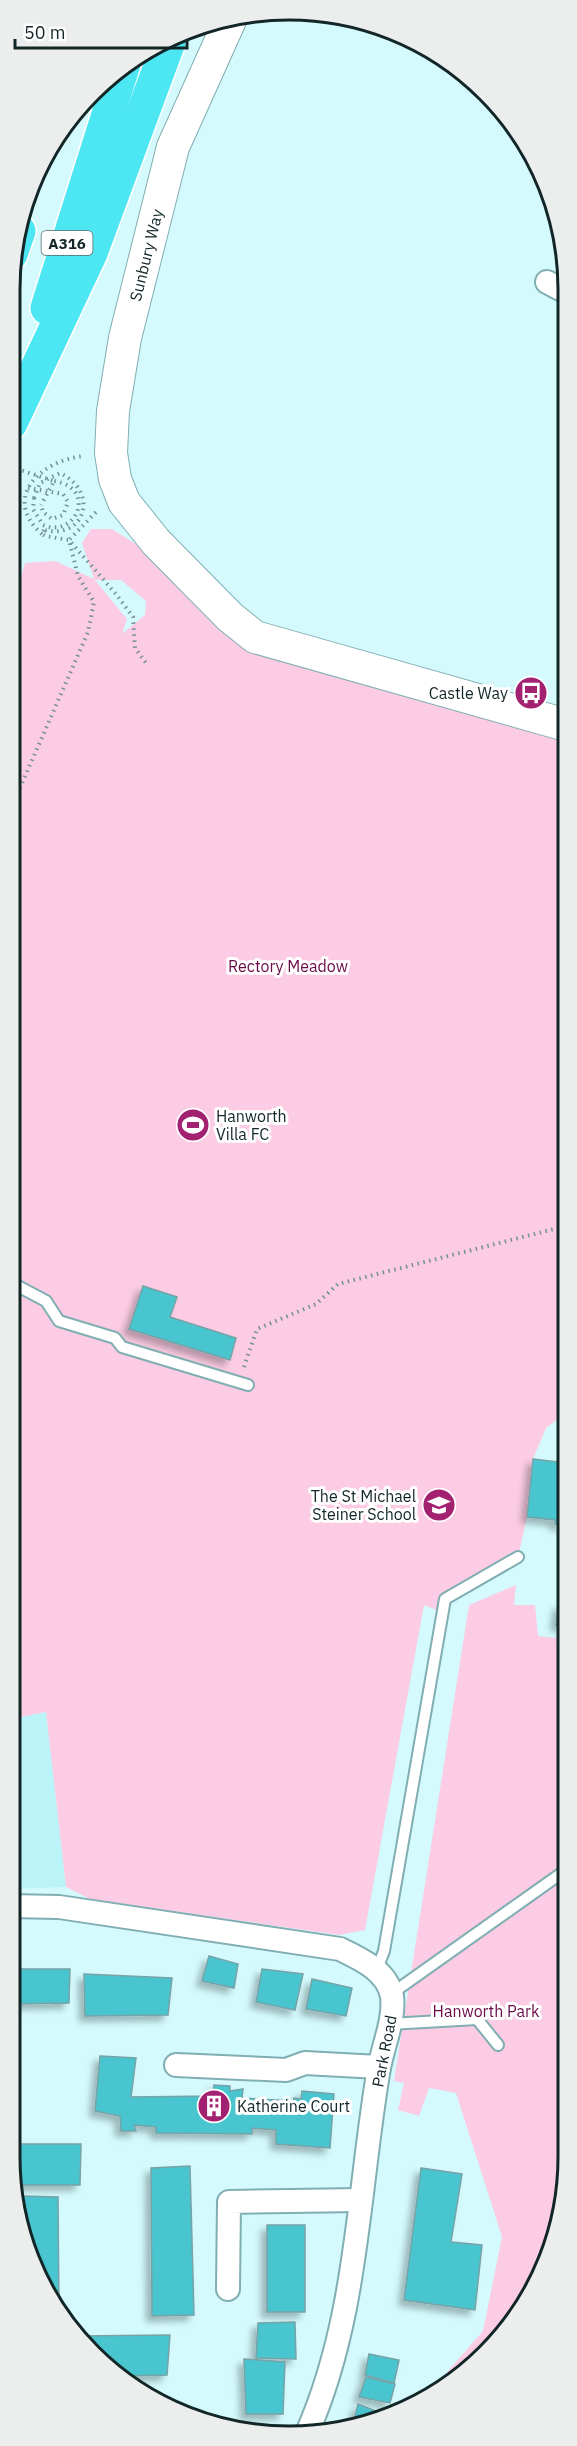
<svg xmlns="http://www.w3.org/2000/svg" width="577" height="2446" viewBox="0 0 577 2446" font-family="'IBM Plex Sans',sans-serif">
  <style>
    .built { fill: #baf4f9 }
    .green { fill: #fbcce3; fill-rule: evenodd }
    .building { fill: #49c5cf; stroke: #76a3a7; stroke-width: 1.5; filter: url(#shadow) }
    .lines { fill: none; stroke-linecap: round; stroke-linejoin: round }
    .lane-casing { stroke: #80aeb2; stroke-width: 14 }
    .street-casing { stroke: #80aeb2; stroke-width: 26 }
    .secondary-casing { stroke: #80aeb2; stroke-width: 34 }
    .highway-casing { stroke: #fff; stroke-width: 36 }
    .path { stroke: #759193; stroke-width: 4; stroke-dasharray: 1.5 4.5; stroke-linecap: butt }
    .lane { stroke: #fff; stroke-width: 10 }
    .street { stroke: #fff; stroke-width: 22 }
    .secondary { stroke: #fff; stroke-width: 32 }
    .highway { stroke: #4de7f3; stroke-width: 33 }
    .path-bridge { stroke: #759193; stroke-width: 4; stroke-dasharray: 1.5 4.5; stroke-linecap: butt }
    .labels { text-anchor: middle; dominant-baseline: central; stroke-width: 6; stroke-linejoin: round; paint-order: stroke }
    .shield { fill: #fff; stroke: #5a6768; stroke-width: 1.5 }
    .shield-label { font-size: 15px; font-weight: bold; fill: #132627 }
    .street-label { font-size: 16px; fill: #132627; stroke: #fff }
    .poi-label { font-size: 16px; fill: #132627; stroke: #fff; text-anchor: end }
    .park-label { font-size: 16px; fill: #6b0c49; stroke: #fff }
    .rim { fill: none; stroke: #132627; stroke-width: 3 }
  </style>
  <defs>
    <filter id="shadow"><feDropShadow dx="-5.5" dy="5.5" stdDeviation="3" flood-color="#0004"/></filter>
  </defs>
  <rect width="100%" height="100%" fill="#d4fafd"/>
  <path class="built" d="M46,1712L66,1887L9,1889L10,1719Z"/>
  <g class="green">
    <path d="M91,529H112L185,575L216,627L257,655L363,682L566,742V1413L546,1428L533,1459L527,1517L518,1557L445,1598L442,1612L424,1605L365,1930L339,1935L90,1899L66,1887L46,1712L10,1719L11,613L25,563L55,561L94,579L82,543ZM95,580H121L146,601L145,615L122,634L127,619Z"/>
    <path d="M516,1585L514,1605H535L538,1636L566,1639V2194L531,2297L459,2379L447,2385L448,2371L483,2331L502,2237L456,2093L429,2088L419,2116L398,2110L404,2083L394,2081L469,1605Z"/>
  </g>
  <g class="building">
    <path d="M143,1286L177,1297L170,1317L236,1338L230,1360L129,1329Z"/>
    <path d="M533,1459L566,1463L563,1525L555,1524V1520L527,1517Z"/>
    <path d="M559,1604L566,1605V1639L565,1626L556,1625Z"/>
    <path d="M209,1956L238,1964L234,1988L202,1981Z"/>
    <path d="M9,1969H70L69,2003L9,2004Z"/>
    <path d="M262,1969L303,1974L295,2010L256,2002Z"/>
    <path d="M84,1974L172,1978L168,2015L85,2016Z"/>
    <path d="M312,1979L352,1988L346,2016L306,2009Z"/>
    <path d="M100,2056L136,2058L131,2097L213,2096L214,2085L230,2086V2091L243,2089L242,2098L293,2101L294,2098L301,2099L302,2091L334,2094L330,2148L276,2144V2130L252,2128V2134L156,2133V2127L134,2125L136,2131H121L120,2116L95,2111Z"/>
    <path d="M9,2144H81L80,2185H14Z"/>
    <path d="M190,2166L194,2315L152,2316L151,2168Z"/>
    <path d="M421,2168L462,2174L451,2242L482,2245L475,2310L404,2300Z"/>
    <path d="M23,2196L58,2197L59,2310L30,2264L24,2231Z"/>
    <rect x="267" y="2225" width="38" height="87"/>
    <path d="M295,2322L296,2359L256,2358L258,2323Z"/>
    <path d="M170,2335L167,2375L123,2376L79,2342L78,2336Z"/>
    <path d="M369,2354L399,2360L394,2383L365,2375Z"/>
    <path d="M244,2359L285,2362L283,2414H246Z"/>
    <path d="M366,2377L395,2384L390,2403L359,2397Z"/>
    <path d="M358,2404L386,2415L361,2427L352,2428Z"/>
  </g>
  <g class="lines">
    <g class="lane-casing">
      <g id="lane">
        <path d="M10,1282L46,1301L59,1321L115,1338L122,1347L248,1385"/>
        <path d="M377,1969L384,1951L445,1599L518,1557"/>
        <path d="M391,1994L566,1870"/>
        <path d="M389,2024L477,2019L498,2045"/>
      </g>
    </g>
    <g class="street-casing">
      <g id="street">
        <path d="M547,282L566,292"/>
        <path d="M9,1906L59,1907L340,1949C361,1959 387,1971 392,1996C395,2019 383,2046 379,2068C358,2189 358,2318 307,2433"/>
        <path d="M176,2065L286,2070L305,2063L379,2067"/>
        <path d="M228,2289L229,2202L361,2200"/>
      </g>
    </g>
    <g class="secondary-casing">
      <path id="secondary" d="M231,18L173,147L125,338L113,411L111,453L115,479L124,502L156,542L230,617L255,637L566,725"/>
    </g>
    <g class="highway-casing">
      <g id="highway">
        <path d="M11,254L19,231"/>
        <path d="M47,308L124,64"/>
        <path d="M11,423L91,253L169,42"/>
      </g>
    </g>
    <g class="path">
      <path d="M28,488L63,494L68,502L63,515L52,519L43,512L41,505"/>
      <path d="M34,498L33,509L43,525C76,539 98,488 54,481"/>
      <path d="M44,530L42,534L45,536L69,540L116,594L133,617L135,648L146,663"/>
      <path d="M42,534C0,497 42,460 84,456"/>
      <path d="M11,817L19,790L88,632L94,602L78,576L69,540L98,510"/>
      <path d="M244,1367L257,1329L316,1304L338,1284L566,1226"/>
    </g>
    <use href="#lane" class="lane"/>
    <use href="#street" class="street"/>
    <use href="#secondary" class="secondary"/>
    <use href="#highway" class="highway"/>
    <g class="path-bridge">
      <path d="M11,467L54,481L41,505"/>
      <path d="M34,498L40,483L60,473C100,492 85,540 44,530"/>
    </g>
  </g>
  <defs>
    <g id="bus-disc" transform="scale(1.725)"><circle r="9.5" fill="#a22171" stroke="#fff"/><path d="M-5-6H5V4H4V6H2V4H-2V6H-4V4H-5ZM-3.5-4V0h7V-4ZM-3.5 1.2v1.5H-2V1.2ZM2 1.2v1.5H3.5V1.2Z" fill="#fff"/></g>
    <g id="stadium-disc" transform="scale(1.725)"><circle r="9.5" fill="#a22171" stroke="#fff"/><path d="M0-5a6.5 5 0 1 0 0 10a6.5 5 0 1 0 0-10ZM-3.5-1.8h7v3.6h-7Z" fill="#fff"/></g>
    <g id="school-disc" transform="scale(1.725)"><circle r="9.5" fill="#a22171" stroke="#fff"/><path d="M0-5L7-2L0 1L-7-2ZM-4 1L0 2.5L4 1V4Q0 6-4 4Z" fill="#fff"/></g>
    <g id="building-disc" transform="scale(1.725)"><circle r="9.5" fill="#a22171" stroke="#fff"/><path d="M-4-6H4V6H1V3H-1V6H-4ZM-2.5-4.3h1.7v1.8h-1.7ZM.8-4.3h1.7v1.8H.8ZM-2.5-1h1.7V.8h-1.7ZM.8-1h1.7V.8H.8Z" fill="#fff"/></g>
  </defs>
  <g fill-rule="evenodd">
    <use href="#bus-disc" x="531" y="693"/>
    <use href="#stadium-disc" x="193" y="1125"/>
    <use href="#school-disc" x="439" y="1505"/>
    <use href="#building-disc" x="214" y="2106"/>
  </g>
  <g class="labels">
    <rect class="shield" x="41.5" y="231" width="51" height="24" rx="4.5"/>
    <g class="shield-label">
      <text x="67" y="243">A316</text>
    </g>
    <g class="street-label">
      <text transform="translate(146 255) rotate(-76)">Sunbury Way</text>
      <text transform="translate(384 2051) rotate(-79)">Park Road</text>
    </g>
    <g class="poi-label">
      <text x="508" y="693">Castle Way</text>
      <text x="216" y="1116" text-anchor="start">Hanworth<tspan x="216" dy="18">Villa FC</tspan></text>
      <text x="416" y="1496">The St Michael<tspan x="416" dy="18">Steiner School</tspan></text>
      <text x="237" y="2106" text-anchor="start">Katherine Court</text>
    </g>
    <g class="park-label">
      <text x="288" y="966">Rectory Meadow</text>
      <text x="486" y="2011">Hanworth Park</text>
    </g>
  </g>
  <path d="M0 0H577V2446H0ZM289 20H289A269 269 0 0 1 558 289V2157A269 269 0 0 1 289 2426H289A269 269 0 0 1 20 2157V289A269 269 0 0 1 289 20Z" fill="#eceeee" fill-rule="evenodd"/>
  <path class="rim" d="M289 20H289A269 269 0 0 1 558 289V2157A269 269 0 0 1 289 2426H289A269 269 0 0 1 20 2157V289A269 269 0 0 1 289 20Z"/>
  <path d="M15 39v9h172v-9" fill="none" stroke="#132627" stroke-width="3"/>
  <text x="24" y="39" font-size="18" fill="#132627" stroke="#ffffff" stroke-width="4.5" paint-order="stroke">50 m</text>
</svg>
